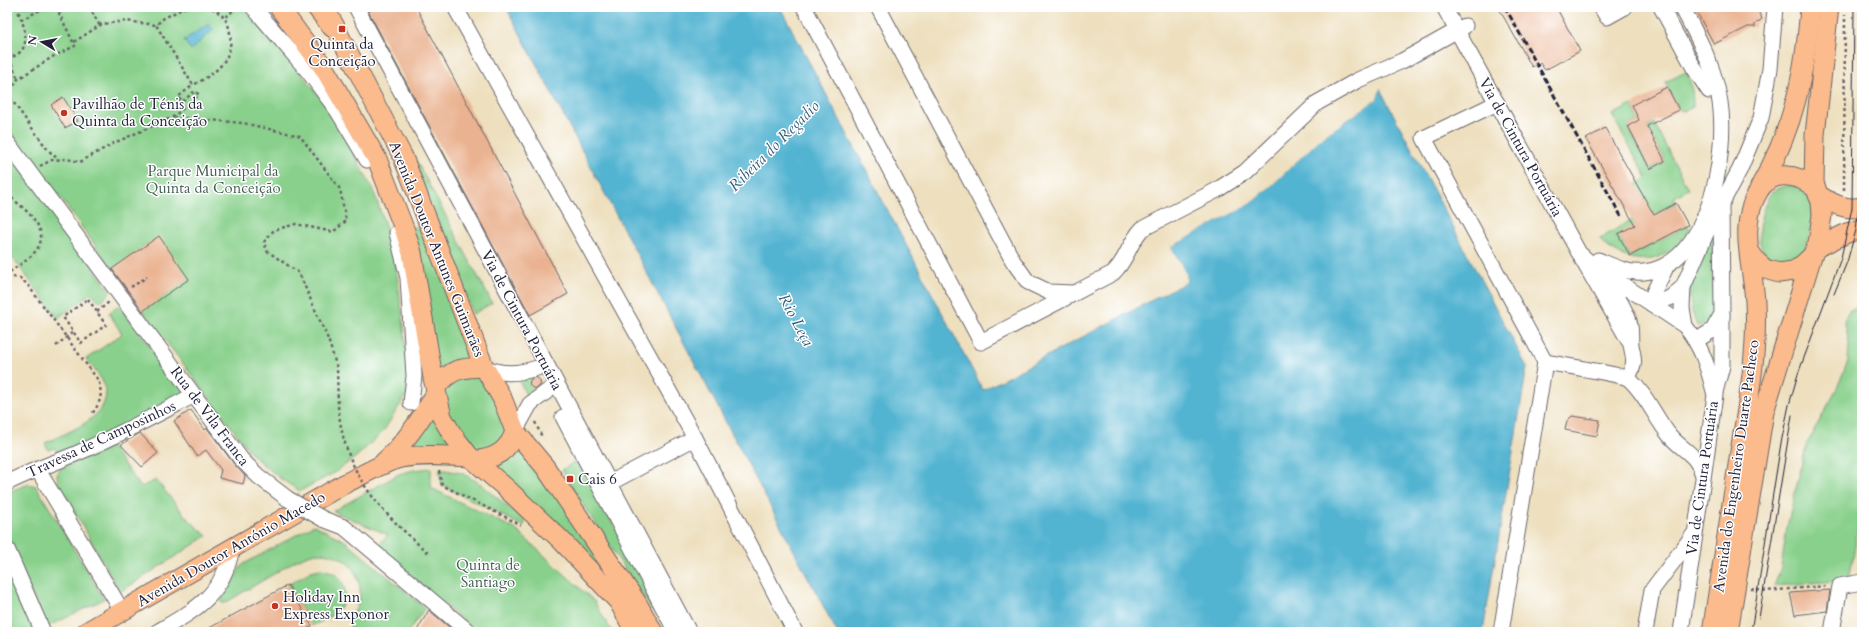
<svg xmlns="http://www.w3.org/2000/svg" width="1869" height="639" viewBox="0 0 1869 639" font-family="Cardo,serif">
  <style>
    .green { fill: #88d08b; stroke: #557963 }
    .water { fill: #52b4d1; stroke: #3a6b86 }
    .pier { fill: #eee0bf }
    .building { fill: #eab290 }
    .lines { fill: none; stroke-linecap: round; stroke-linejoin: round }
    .minor-casing { stroke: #696469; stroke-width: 17 }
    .major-casing { stroke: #696469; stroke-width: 21 }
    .highway-casing { stroke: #696469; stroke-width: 24 }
    .path { stroke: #696469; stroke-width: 2.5; stroke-dasharray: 3 3; stroke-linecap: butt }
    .minor { stroke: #fff; stroke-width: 15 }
    .major { stroke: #fbbb8c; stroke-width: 19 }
    .highway { stroke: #fbbb8c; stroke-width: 22 }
    .tram { stroke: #22223b; stroke-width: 1 }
    .rail { stroke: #22223b; stroke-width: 3; stroke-dasharray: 6 3; stroke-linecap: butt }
    .minor-bridge-casing { stroke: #696469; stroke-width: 17; stroke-linecap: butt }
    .path-bridge { stroke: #696469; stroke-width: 2.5; stroke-dasharray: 3 3; stroke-linecap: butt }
    .minor-bridge { stroke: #fff; stroke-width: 15 }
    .poi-dot { fill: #c8321e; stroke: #fff; stroke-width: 1.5 }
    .labels { text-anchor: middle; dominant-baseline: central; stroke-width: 3; stroke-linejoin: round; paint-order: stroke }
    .poi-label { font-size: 15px; fill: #22223b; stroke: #fff; text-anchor: start }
    .street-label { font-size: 15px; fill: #22223b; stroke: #fff }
    .park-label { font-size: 15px; fill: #465f57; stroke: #fff }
    .water-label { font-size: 16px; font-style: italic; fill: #355c77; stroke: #fff }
  </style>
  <rect width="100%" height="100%" fill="#fff"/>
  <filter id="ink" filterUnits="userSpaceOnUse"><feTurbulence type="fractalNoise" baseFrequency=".025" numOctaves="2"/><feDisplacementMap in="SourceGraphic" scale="8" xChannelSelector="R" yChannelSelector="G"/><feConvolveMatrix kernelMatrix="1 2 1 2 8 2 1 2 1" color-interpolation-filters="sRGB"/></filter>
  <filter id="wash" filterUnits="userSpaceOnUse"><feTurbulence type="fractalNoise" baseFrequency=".012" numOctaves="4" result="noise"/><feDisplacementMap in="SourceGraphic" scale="16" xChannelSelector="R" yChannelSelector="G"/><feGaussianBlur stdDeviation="0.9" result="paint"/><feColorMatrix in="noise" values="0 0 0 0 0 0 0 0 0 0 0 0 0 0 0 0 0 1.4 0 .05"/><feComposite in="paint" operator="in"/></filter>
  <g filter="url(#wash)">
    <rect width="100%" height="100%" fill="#eee0bf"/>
    <g class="green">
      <path d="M7,7H241L280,47L333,114L374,192L394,252L404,328L410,389L383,432L356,457L334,473L300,491L281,479L254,457L143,311L38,167L7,128Z"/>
      <path d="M1686,72C1692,81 1693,96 1693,107L1685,111L1679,110L1665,82Z"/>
      <path d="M1632,105L1639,120L1628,126L1650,169L1665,161L1647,126L1654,123L1688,189L1673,198L1676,203L1619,235L1630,256L1688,225L1690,230C1684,238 1678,246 1670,251C1648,267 1616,259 1600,239L1632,219L1637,184L1647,178L1612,115Z"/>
      <path d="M408,145L492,303L473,314L447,245Z"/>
      <path d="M7,150L111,292L100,302L91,293L58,318L15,261L13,259L7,264V255L10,253L7,250Z"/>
      <path d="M1795,185C1802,188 1808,190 1811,197C1815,206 1813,219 1811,228C1807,250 1798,275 1771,258C1760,251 1759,242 1759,229C1759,224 1761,219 1762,214C1767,194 1773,186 1795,185Z"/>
      <path d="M429,221L484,367L624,584L613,596L474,460L398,449L436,393L405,231Z"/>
      <path d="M1717,224C1715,238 1711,253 1711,268C1711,288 1728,321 1697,326L1692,312L1689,291Z"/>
      <path d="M119,305L187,395L59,456L55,448L48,450L45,443C65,433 112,418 105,388C102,377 93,368 86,359L122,334L109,313Z"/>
      <path d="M1862,305V507L1849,580L1774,586L1781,568L1787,527L1806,446L1837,388L1848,361L1849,343L1844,320L1850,310Z"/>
      <path d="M529,374L538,392L528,399L518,378Z"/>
      <path d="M110,446L141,487L156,480L187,518L207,536L120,592L58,482L57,475L61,468Z"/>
      <path d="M579,459L658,609L652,610L583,505L562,470Z"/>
      <path d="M431,468V488L515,529L594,601L612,632H476L377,546L388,535L333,511L399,474L414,470Z"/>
      <path d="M439,469L462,473L481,484L526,522L523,526L442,485Z"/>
      <path d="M29,484L36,486L104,599L47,627L7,540V492Z"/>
      <path d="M314,525L345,541L425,608L408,632H353L348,622C358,608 364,594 357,577C351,560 330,550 312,554C300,557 288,565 277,572C260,582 242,593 225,603H222L221,601L242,565Z"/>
      <path d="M7,565L36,632H16L7,615Z"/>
      <path d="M320,569C343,570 354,596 336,612C330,618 320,622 312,626L288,585L311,571Z"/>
    </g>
    <g class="water">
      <path d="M506,7H780L983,390L1186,282C1187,269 1178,259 1171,247L1251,203L1272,185L1321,138L1377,99L1380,89L1527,367L1483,632H837Z"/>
      <path d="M209,24L213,30L191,50L184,40Z"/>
    </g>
    <path class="pier" d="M1380,89L1377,99L1321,138L1272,185L1251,203L1171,247L1186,274V282L1176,287V285L1184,281V274L1169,248L1170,246L1250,201L1271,184L1320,136L1375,98L1377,90Z"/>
    <g id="blocks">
      <g class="building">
        <path d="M366,7H416L568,294L530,315Z"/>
        <path d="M1498,7H1556L1580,51L1545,70L1540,63L1532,67Z"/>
        <path d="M1694,7H1756L1762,19L1755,24V27H1748L1714,44Z"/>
        <path d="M1667,87L1679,110L1647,126L1665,161L1650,169L1628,126L1639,120L1632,105Z"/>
        <path d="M63,97L78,121L65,128L51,105Z"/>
        <path d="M1605,128L1654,215L1676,203L1688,225L1630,256L1618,234L1635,225L1586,139Z"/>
        <path d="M159,236L189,279L143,311L112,269Z"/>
        <circle cx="535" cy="383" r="5.5"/>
        <path d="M191,410L205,430L207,428L234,464L245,476L243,484L219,478L221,470L206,450L197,456L174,421Z"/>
        <path d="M1572,416L1600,420L1597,436L1565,430L1567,421Z"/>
        <path d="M140,433L158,453L142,467L121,445L128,440Z"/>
        <path d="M288,585L312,626L302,632H202Z"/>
        <path d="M1830,590L1827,611L1795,615L1790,593Z"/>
        <path d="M429,610L455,632H416Z"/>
      </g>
    </g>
  </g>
  <g filter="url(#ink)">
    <use href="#blocks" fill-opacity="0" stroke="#696469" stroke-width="1"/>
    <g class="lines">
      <g class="minor-casing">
        <g id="minor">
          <path d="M253,7L308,71L337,110L367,160"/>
          <path d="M356,7L689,632"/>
          <path d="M455,7L695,438L795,632"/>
          <path d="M804,7L981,342L1113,273C1128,259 1128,244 1142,229L1217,190L1245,172L1317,103L1358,80L1402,61L1465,26"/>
          <path d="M878,7L1013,261L1028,282L1049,292L1073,293"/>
          <path d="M1444,7L1579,253L1590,263L1685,326C1703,348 1708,368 1715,395L1681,632"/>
          <path d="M1601,7L1607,17L1625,7"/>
          <path d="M1661,7L1694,68L1709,91"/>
          <path d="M1497,103L1424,138L1545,362L1501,632"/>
          <path d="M7,142L241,459L258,476L288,499"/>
          <path d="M397,233L408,278L414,376L411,403"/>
          <path d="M1582,259L1629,341"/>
          <path d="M1598,260C1613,266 1628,274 1644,272C1709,265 1728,154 1720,102C1714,65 1699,40 1682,7"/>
          <path d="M1604,274C1612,288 1622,303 1628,318C1632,327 1630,336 1631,345C1634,360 1636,363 1628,377"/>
          <path d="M1652,304L1654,292L1667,265"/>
          <path d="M1652,304L1670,298L1683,287"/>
          <path d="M1685,326L1682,308L1683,287L1708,229L1740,169L1761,118L1770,69L1775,7"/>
          <path d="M1697,340L1713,330L1722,314L1721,205"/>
          <path d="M1545,362C1557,364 1624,375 1629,379C1647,395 1655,418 1670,436C1683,451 1697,454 1703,475"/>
          <path d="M484,367C502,375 518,374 537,368"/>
          <path d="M1715,392L1722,366V315"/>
          <path d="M563,417L676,632"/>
          <path d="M515,431L530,404L549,390"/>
          <path d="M38,470L122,611"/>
          <path d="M7,483C30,471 55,463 80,452C119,435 156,415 194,395"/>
          <path d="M602,487L695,438"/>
          <path d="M323,519L344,527L469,632"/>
          <path d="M7,549L43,632"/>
          <path d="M157,632C195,610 223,596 232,548"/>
          <path d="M1645,632L1652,590L1694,534"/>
          <path d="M1832,632L1840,586L1862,582"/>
        </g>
      </g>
      <g class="major-casing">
        <g id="major">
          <path d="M279,7L324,68L377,159L405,231L412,253L433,378L442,417L452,434L470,457L506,488L561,540L619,602L635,632"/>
          <path d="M327,12L403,157L484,367L502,398L515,431L545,467L637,603L653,632"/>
          <path d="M1760,187C1794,128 1805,74 1810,7"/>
          <path d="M1818,195C1832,203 1845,211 1862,207"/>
          <path d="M1816,248L1847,233L1862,229"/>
          <path d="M1750,252L1757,262L1765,269L1779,273L1793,271L1800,267L1812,256L1818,243L1822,215L1821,202L1814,183L1815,135L1829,7"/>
          <path d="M436,386C454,368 460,368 484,367"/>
          <path d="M474,460C494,460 509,451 515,431"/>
          <path d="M383,463C405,443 421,420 436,393"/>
          <path d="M86,632L344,484C361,476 383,462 401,458C423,454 447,456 470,457"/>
          <path d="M1712,632C1721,572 1731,512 1740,452C1748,403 1758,352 1755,302C1753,266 1738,225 1758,192C1771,168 1798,174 1815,188"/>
          <path d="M1728,632L1764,412L1812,256"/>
        </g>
      </g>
      <g class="highway-casing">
        <path id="highway" d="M318,7L333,26"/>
      </g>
      <g class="path">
        <path d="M56,7L75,46L54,56L18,79L8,95L48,150L59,160"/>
        <path d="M89,7L100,26"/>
        <path d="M171,7L174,13"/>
        <path d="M186,7L164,18L156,25L193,85C215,74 234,60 230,33C228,19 222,14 210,7"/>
        <path d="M226,17L237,7"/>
        <path d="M21,20L46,7"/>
        <path d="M74,42L102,24L126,21L156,25"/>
        <path d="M7,58C11,57 16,56 19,53C32,43 22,19 16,7"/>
        <path d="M9,58L18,79"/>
        <path d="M173,117L243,123L300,136L340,189L346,221L333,232L296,224L274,230L264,242L267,251L299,273L328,339L337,368L338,406"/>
        <path d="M40,166L52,160L67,159L80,162L114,143L173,117L199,95L195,91L182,102L178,97L193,85"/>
        <path d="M1844,190L1845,15"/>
        <path d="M7,194C24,209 57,231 32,255C25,262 15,268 7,274"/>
        <path d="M7,276L20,278L27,284L98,380C103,394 101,403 91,415"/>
        <path d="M131,287L147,277"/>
        <path d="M88,299L106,325L81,343L63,317Z"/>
        <path d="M97,312L109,302"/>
        <path d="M56,346L73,332"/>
        <path d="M535,422L542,437"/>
        <path d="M439,471L442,485L521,525"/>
        <path d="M1751,589L1767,591L1826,586"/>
      </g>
      <use href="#minor" class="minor"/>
      <use href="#major" class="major"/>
      <use href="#highway" class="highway"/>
      <g class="tram">
        <path d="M1834,294L1847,262L1856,230L1860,196L1862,27"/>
        <path d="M1759,618L1792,415"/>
        <path d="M1751,632L1781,443L1789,405L1798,374L1841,258L1852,208L1854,7"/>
      </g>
      <path class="rail" d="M1505,7L1621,216"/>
      <g class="minor-bridge-casing">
        <path id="minor-bridge" d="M288,499L323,519"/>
      </g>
      <path class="path-bridge" d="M338,406C345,476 378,508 428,553"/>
      <use href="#minor-bridge" class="minor-bridge"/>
    </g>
  </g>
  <g class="poi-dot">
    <rect x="338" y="25" width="8" height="8" rx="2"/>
    <circle cx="64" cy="113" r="4"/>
    <rect x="566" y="475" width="8" height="8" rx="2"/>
    <circle cx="275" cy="606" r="4"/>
  </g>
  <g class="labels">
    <g class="poi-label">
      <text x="342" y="44" text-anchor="middle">Quinta da<tspan x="342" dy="17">Conceição</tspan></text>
      <text x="72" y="104">Pavilhão de Ténis da<tspan x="72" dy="17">Quinta da Conceição</tspan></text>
      <text x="578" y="479">Cais 6</text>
      <text x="283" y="597">Holiday Inn<tspan x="283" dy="17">Express Exponor</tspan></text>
    </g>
    <g class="street-label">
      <text transform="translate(1521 147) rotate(61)">Via de Cintura Portuária</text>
      <text transform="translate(437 249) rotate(68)">Avenida Doutor Antunes Guimarães</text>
      <text transform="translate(522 320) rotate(62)">Via de Cintura Portuária</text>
      <text transform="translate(210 416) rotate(53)">Rua de Vila Franca</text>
      <text transform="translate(101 439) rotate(-25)">Travessa de Camposinhos</text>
      <text transform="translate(1736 466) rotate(-82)">Avenida do Engenheiro Duarte Pacheco</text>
      <text transform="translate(1702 478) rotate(-82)">Via de Cintura Portuária</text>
      <text transform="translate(231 549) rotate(-30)">Avenida Doutor António Macedo</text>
    </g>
    <g class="park-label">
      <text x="213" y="171">Parque Municipal da<tspan x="213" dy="17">Quinta da Conceição</tspan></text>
      <text x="488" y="565">Quinta de<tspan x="488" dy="17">Santiago</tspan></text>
    </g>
    <g class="water-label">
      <text transform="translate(774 146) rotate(-45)">Ribeira do Regadio</text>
      <text transform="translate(796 320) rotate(62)">Rio Leça</text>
    </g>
  </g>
  <rect width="1869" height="639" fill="none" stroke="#fff" stroke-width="24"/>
  <g transform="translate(42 42) rotate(280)" stroke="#ffffff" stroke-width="3" paint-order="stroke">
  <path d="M0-3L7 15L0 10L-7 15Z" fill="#22223b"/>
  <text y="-6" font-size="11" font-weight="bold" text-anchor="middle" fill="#22223b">N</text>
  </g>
</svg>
